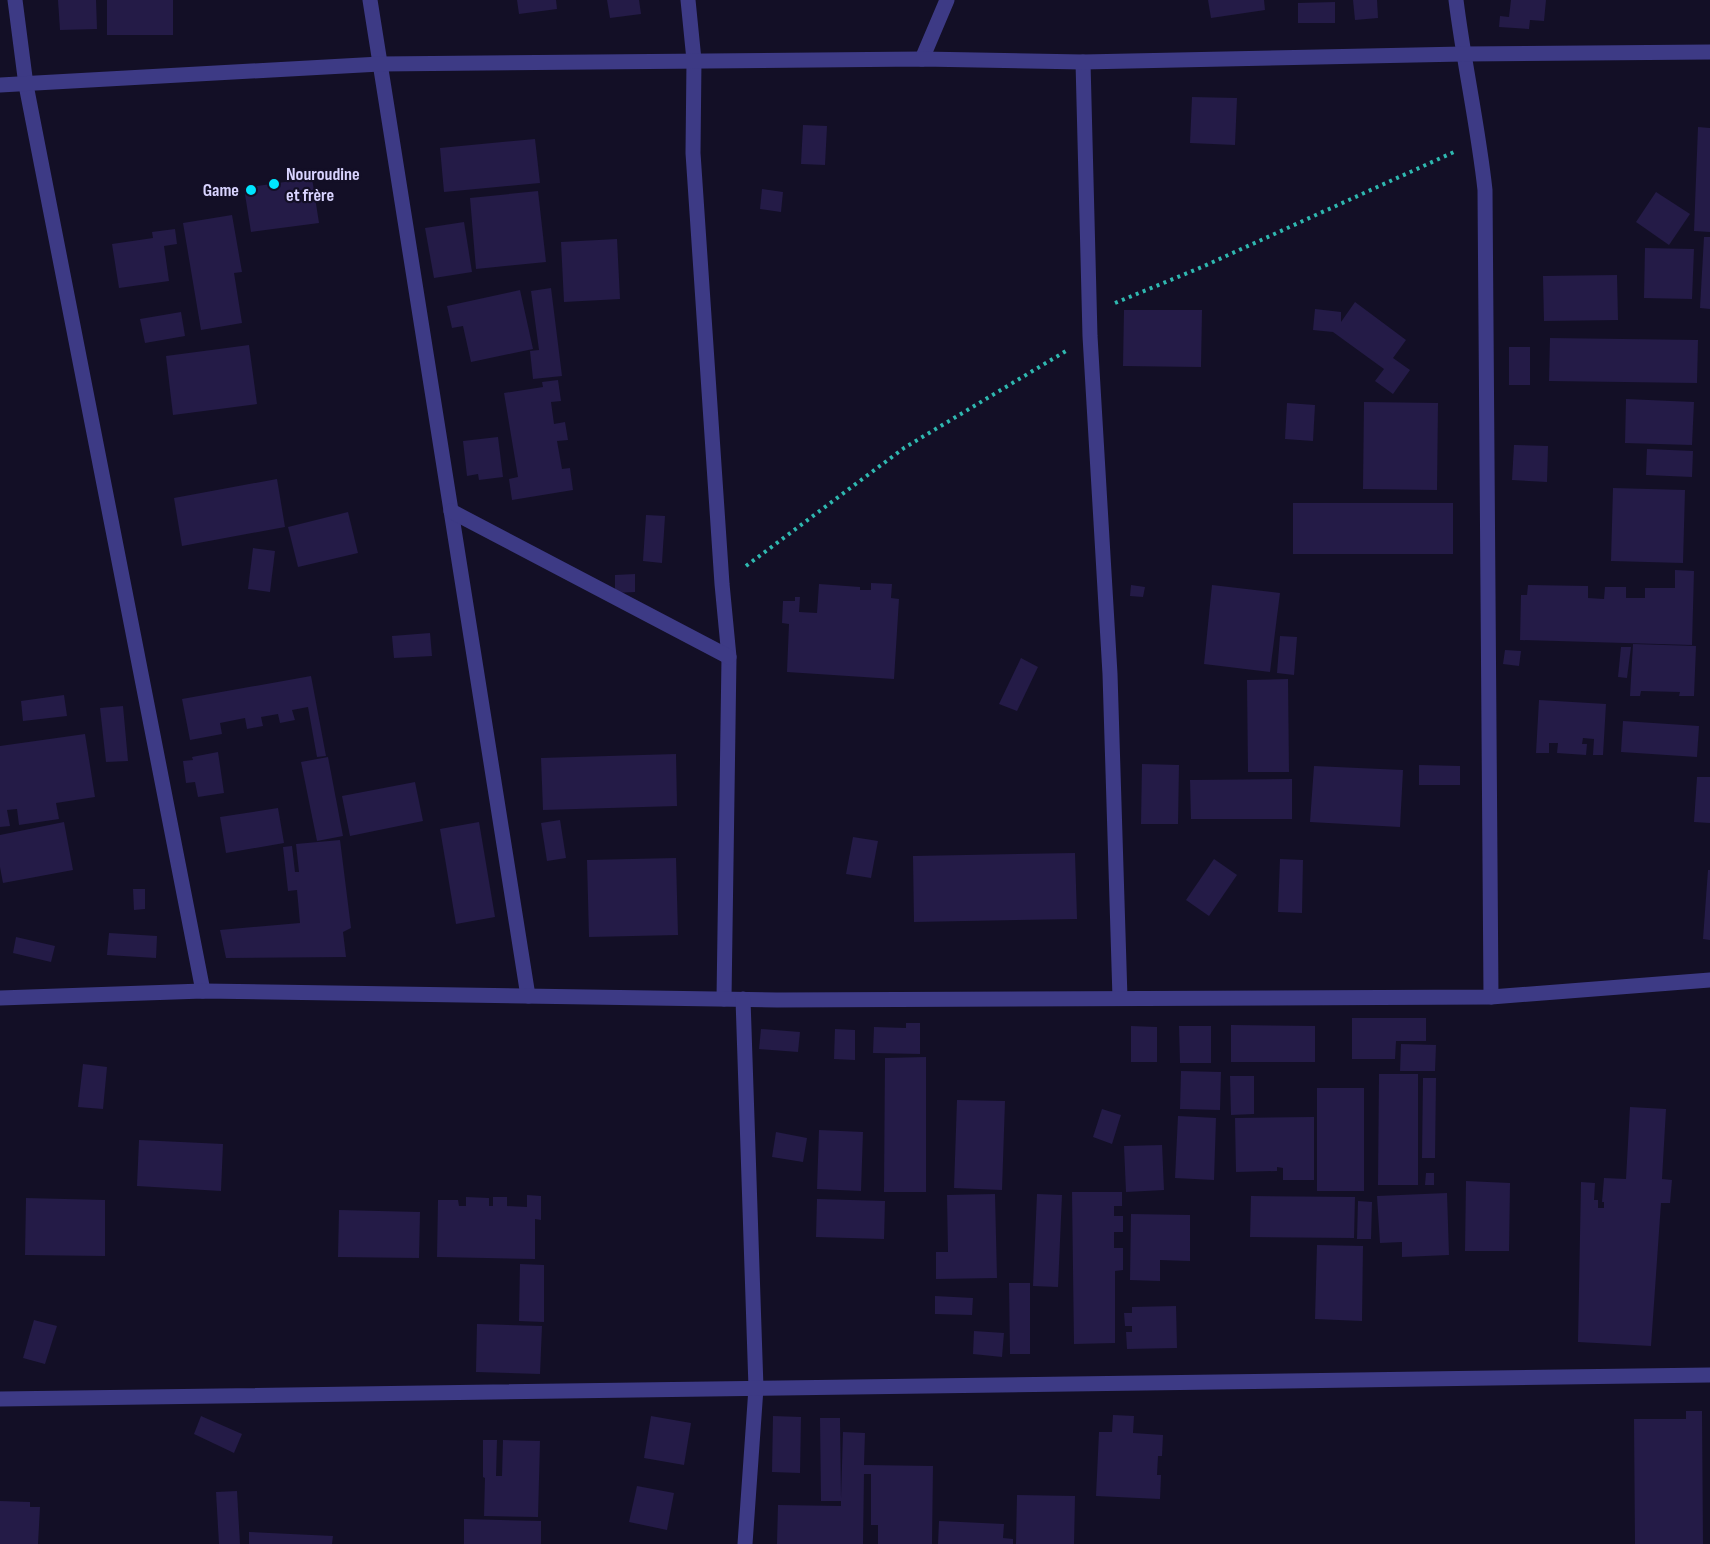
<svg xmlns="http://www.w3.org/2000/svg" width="1710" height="1544" viewBox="0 0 1710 1544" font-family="'Sofia Sans Condensed',sans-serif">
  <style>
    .building { fill: #241b47 }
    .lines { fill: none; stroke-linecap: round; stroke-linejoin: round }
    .path { stroke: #2fb8b0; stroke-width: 4; stroke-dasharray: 3 4.5; stroke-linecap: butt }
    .minor { stroke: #3d3a85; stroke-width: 15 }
    .poi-dot { fill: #00e5ff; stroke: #130f26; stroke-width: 2 }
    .labels { text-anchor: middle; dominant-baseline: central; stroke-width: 4.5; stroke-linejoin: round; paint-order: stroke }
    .poi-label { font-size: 18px; font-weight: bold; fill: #d9d4ff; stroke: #130f26; text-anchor: start }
  </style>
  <rect width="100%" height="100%" fill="#130f26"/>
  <g class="building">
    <path d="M58,0H96L97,29L60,30Z"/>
    <rect x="107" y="0" width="66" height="35"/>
    <path d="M517,0H556L557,9L519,14Z"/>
    <path d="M607,0H639L641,14L610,18Z"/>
    <path d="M1208,0H1264L1265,10L1211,18Z"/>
    <path d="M1353,0H1377L1378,18L1355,20Z"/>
    <path d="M1511,0H1546L1544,21L1530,20L1529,29L1499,27L1500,16L1509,17Z"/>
    <path d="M1335,2V23H1298V3Z"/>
    <path d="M1192,97L1237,98L1235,145L1190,143Z"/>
    <path d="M803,125L827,126L825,165L801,164Z"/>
    <path d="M1698,127L1710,128V232L1694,231Z"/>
    <path d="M535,139L540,183L444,192L440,148Z"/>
    <path d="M312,178L319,223L251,232L244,188Z"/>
    <path d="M762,189L783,192L781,212L760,209Z"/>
    <path d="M538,191L546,262L476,269L470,198Z"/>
    <path d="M1656,192L1690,214L1669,245L1636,222Z"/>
    <path d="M232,215L242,272L234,273L242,323L201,330L183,223Z"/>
    <path d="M464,222L472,272L434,278L425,228Z"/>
    <path d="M175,229L177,244L164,246L169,281L119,288L112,244L153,238L152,232Z"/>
    <path d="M1704,237H1710V309L1700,308Z"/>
    <path d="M617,239L620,299L564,302L561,242Z"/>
    <path d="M1645,248L1694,249L1692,299L1644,298Z"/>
    <path d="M1617,275L1618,320L1544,321L1543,276Z"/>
    <path d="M551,288L562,376L533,379L530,351L539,350L531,291Z"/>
    <path d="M520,290L533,349L471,362L463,326L452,328L447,306Z"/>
    <path d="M1355,302L1406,340L1393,358L1410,370L1393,394L1375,381L1384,369L1333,332L1313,330L1315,309L1341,312V322Z"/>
    <path d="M1124,310H1202L1201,367L1123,366Z"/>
    <path d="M181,312L185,336L145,343L140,319Z"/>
    <path d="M1550,338L1698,340L1697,383L1549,381Z"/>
    <path d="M249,345L257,404L173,415L166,356Z"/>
    <rect x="1509" y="347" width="21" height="38"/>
    <path d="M558,380L561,401L551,402L554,424L565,422L568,440L557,441L562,469L570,468L573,490L512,500L509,479L518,477L504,393L543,387L542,382Z"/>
    <path d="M1626,399L1694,402L1692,445L1625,443Z"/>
    <path d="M1364,402L1438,403L1437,490L1363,489Z"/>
    <path d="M1287,403L1315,405L1313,441L1285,439Z"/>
    <path d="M498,437L503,477L479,480L478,474L467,476L463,441Z"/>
    <path d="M1514,445L1548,446L1547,482L1512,480Z"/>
    <path d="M1647,449L1693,451L1692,477L1646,475Z"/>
    <path d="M277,479L285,527L182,546L174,498Z"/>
    <path d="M1613,488L1685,490L1683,563L1611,561Z"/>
    <rect x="1293" y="503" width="160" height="51"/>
    <path d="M348,512L358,553L298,567L288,527Z"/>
    <path d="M646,515L665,516L662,563L643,561Z"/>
    <path d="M253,548L275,551L270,592L248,589Z"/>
    <path d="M1675,570L1694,571L1692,645L1520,640L1521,595H1527L1528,585L1588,586V598L1604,599L1605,587H1626V598H1645V588H1675Z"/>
    <path d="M635,574V592L615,593V575Z"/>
    <path d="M871,583L892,584L891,598L899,599L894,679L787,672L789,624L782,623L783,601H795V597H800L799,612L817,613L819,584L860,587V590H871Z"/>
    <path d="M1131,585L1145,587L1143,597L1130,596Z"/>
    <path d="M1212,585L1280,593L1270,672L1204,664Z"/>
    <path d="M430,633L432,656L394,658L392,636Z"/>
    <path d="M1280,636L1297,637L1294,675L1277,673Z"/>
    <path d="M1633,644L1696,646L1694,696H1679L1680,692L1641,691L1640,696H1630Z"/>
    <path d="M1621,647H1631L1627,678L1618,677Z"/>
    <path d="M1505,650L1521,651L1519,666L1503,664Z"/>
    <path d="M1021,658L1038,667L1017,711L999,704Z"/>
    <path d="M311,676L326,756L317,757L308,707L292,710L295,720L280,723L278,714L261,717L263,726L247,729L245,718L220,723L222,734L190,740L182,699Z"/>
    <path d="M1288,679L1289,772H1248L1247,680Z"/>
    <path d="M64,695L67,716L23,721L21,701Z"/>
    <path d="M1539,700L1606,704L1603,755H1593L1594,739L1583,738L1582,744H1587L1586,755L1557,753L1558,743H1549V753H1536Z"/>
    <path d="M123,706L128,761L106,762L100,708Z"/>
    <path d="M1623,721L1699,726L1697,757L1621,752Z"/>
    <path d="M85,734L95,797L56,803L59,819L19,825L17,809L7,810L10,826L0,827V746Z"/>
    <path d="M218,752L224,793L198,797L195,782L186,783L183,761L193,760L192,757Z"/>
    <path d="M676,754L677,806L543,810L541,758Z"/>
    <path d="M328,757L343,836L317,841L301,762Z"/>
    <path d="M1142,764L1179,765L1178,824H1141Z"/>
    <path d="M1419,765L1460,766V785H1419Z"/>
    <path d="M1314,766L1403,770L1400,827L1310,822Z"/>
    <path d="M1697,777H1710V823L1694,822Z"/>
    <path d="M1292,779V819H1191L1190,780Z"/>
    <path d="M415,782L423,821L350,836L342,796Z"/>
    <path d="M278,808L284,843L226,853L220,817Z"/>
    <path d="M560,820L566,858L547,861L541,823Z"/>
    <path d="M64,822L73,870L3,883L0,867V835Z"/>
    <path d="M479,822L495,917L456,924L440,829Z"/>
    <path d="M853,837L878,841L871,878L846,874Z"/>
    <path d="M340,840L351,928L343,932L346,957L226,958L220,930L300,923L297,890L288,891L283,847L292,846L295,872H299L296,844Z"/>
    <path d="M1075,853L1077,919L914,922L913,856Z"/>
    <path d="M676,858L678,935L589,937L587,860Z"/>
    <path d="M1214,859L1237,875L1209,916L1186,900Z"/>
    <path d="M1280,859L1303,860L1302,913L1278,912Z"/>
    <path d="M1708,870H1710V940L1703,939Z"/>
    <path d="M133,889H145V909L134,910Z"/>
    <path d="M109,933L157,936L156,958L107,955Z"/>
    <path d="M16,937L55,946L51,962L13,953Z"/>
    <path d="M1352,1018H1426V1041H1396L1395,1059H1352Z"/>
    <path d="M906,1023H920V1054L873,1053L874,1027L906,1028Z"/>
    <path d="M1231,1025L1315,1026V1062H1231Z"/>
    <path d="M1131,1026L1157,1027V1062H1131Z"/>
    <path d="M1179,1026H1211V1063H1180Z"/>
    <path d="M761,1029L800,1032L798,1052L759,1049Z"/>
    <path d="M835,1029L855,1030V1060L834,1059Z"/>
    <path d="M1401,1044L1436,1045L1435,1071H1400Z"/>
    <path d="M926,1057V1192H884L885,1058Z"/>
    <path d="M83,1064L107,1067L103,1109L78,1107Z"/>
    <path d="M1181,1071L1221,1072L1220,1110L1180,1109Z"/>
    <path d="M1379,1074H1418V1185H1378Z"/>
    <path d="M1230,1076H1254V1114L1231,1115Z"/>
    <path d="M1423,1078H1436L1435,1158H1422Z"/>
    <rect x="1317" y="1088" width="47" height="103"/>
    <path d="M957,1100L1005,1101L1002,1190L954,1188Z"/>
    <path d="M1630,1107L1666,1109L1662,1179L1672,1180L1670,1203H1661L1651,1346L1578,1342L1581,1182L1595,1183L1594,1200H1598V1208H1604V1202H1602L1604,1178L1626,1179Z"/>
    <path d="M1102,1109L1121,1115L1112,1144L1093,1137Z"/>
    <path d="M1178,1116L1216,1118L1214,1180L1175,1178Z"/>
    <path d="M1314,1117V1180H1283V1168L1277,1167V1171L1236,1172L1235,1118Z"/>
    <path d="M819,1130L863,1132L861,1191L817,1189Z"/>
    <path d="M776,1132L807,1138L803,1162L772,1157Z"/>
    <path d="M139,1140L223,1144L221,1191L137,1186Z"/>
    <path d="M1162,1145L1164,1190L1126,1192L1124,1146Z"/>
    <path d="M1426,1173H1434V1185H1425Z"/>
    <path d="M1466,1181L1510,1183L1509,1251H1465Z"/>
    <path d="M1072,1192H1122V1206H1114V1216H1123V1232H1114V1248H1123V1270L1115,1271V1343L1074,1344Z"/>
    <path d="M1447,1193L1449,1255L1402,1257V1242L1380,1243L1377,1196Z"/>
    <path d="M995,1194L997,1278L936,1279V1252H948L947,1195Z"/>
    <path d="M1037,1194L1062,1195L1058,1287L1033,1286Z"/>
    <path d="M527,1195L541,1196V1220L535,1219V1259L437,1257L438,1200H458L459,1206H466V1197L489,1198V1206H493V1197H507V1206L527,1207Z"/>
    <path d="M1251,1196L1355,1197L1354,1238L1250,1237Z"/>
    <path d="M26,1198L105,1200V1256L25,1255Z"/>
    <path d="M817,1199L885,1201L884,1239L816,1237Z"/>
    <path d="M1358,1201L1372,1202L1371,1239H1357Z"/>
    <path d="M339,1210L420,1212L419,1258L338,1257Z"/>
    <path d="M1131,1214L1190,1215V1261L1160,1260V1281L1130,1280Z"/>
    <path d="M1317,1245L1363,1246L1362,1321L1315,1319Z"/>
    <path d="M520,1264L544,1265V1322L519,1321Z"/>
    <path d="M1009,1283H1030V1354H1010Z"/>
    <path d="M935,1296L973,1298L972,1315L935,1314Z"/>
    <path d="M1176,1306L1177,1348L1127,1349L1126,1332H1132V1326H1125L1124,1313H1132V1307Z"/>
    <path d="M34,1320L57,1326L45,1364L23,1358Z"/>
    <path d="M477,1324L542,1326L540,1374L476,1372Z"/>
    <path d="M974,1331L1004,1333L1002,1357L973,1354Z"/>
    <path d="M1686,1411H1702L1703,1544H1635L1634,1419H1686Z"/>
    <path d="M1113,1415L1134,1416L1133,1433L1163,1435L1162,1456H1158L1157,1475H1161L1160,1499L1096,1496L1099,1432H1112Z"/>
    <path d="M201,1416L242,1434L234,1453L194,1434Z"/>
    <path d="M651,1416L691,1423L684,1465L644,1458Z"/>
    <path d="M773,1416L801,1417L800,1473L772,1472Z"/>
    <path d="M820,1418H840L841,1498L843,1432L865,1433L864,1465L933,1466L932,1544H878V1525H871V1474H864L863,1544H777L778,1505L841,1506V1501H821Z"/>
    <path d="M483,1440H497L496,1476H502L503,1440L540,1441L538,1517L484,1516L485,1478L483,1477Z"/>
    <path d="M637,1486L674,1493L667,1530L629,1522Z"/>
    <path d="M237,1491L240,1544H219L216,1492Z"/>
    <path d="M1017,1495L1075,1496L1074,1544H1016Z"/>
    <path d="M0,1501L30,1502V1507H40L38,1544H0Z"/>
    <path d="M464,1519L541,1521V1544H464Z"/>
    <path d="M939,1521L1004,1524L1003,1538L1013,1539V1544H938Z"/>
    <path d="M249,1532L333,1536L332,1544H249Z"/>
  </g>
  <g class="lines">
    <g class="path">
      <path d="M1115,303L1202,267L1454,152"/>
      <path d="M746,566L904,448L1066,351"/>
    </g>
    <g class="minor">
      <path d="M15,0L26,85L203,991"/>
      <path d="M370,0L528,996"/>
      <path d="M688,0L694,60L693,153L722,584L729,657L724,999"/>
      <path d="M1456,0C1464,64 1478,126 1485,190L1491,997"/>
      <path d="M922,59L947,0"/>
      <path d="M1083,62L1090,336L1110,674L1120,998"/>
      <path d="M0,85L380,64L922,59L1083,62L1463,54L1710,52"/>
      <path d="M451,511L729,657"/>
      <path d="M0,998L203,991L777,1000L1491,997L1710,980"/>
      <path d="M743,999L756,1388L745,1544"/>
      <path d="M0,1399L1710,1375"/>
    </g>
  </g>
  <g class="poi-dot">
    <circle cx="274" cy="184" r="6"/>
    <circle cx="251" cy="190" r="6"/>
  </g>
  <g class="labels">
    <g class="poi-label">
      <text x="286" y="174">Nouroudine<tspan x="286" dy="21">et frère</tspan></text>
      <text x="239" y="190" text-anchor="end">Game</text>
    </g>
  </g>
</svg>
